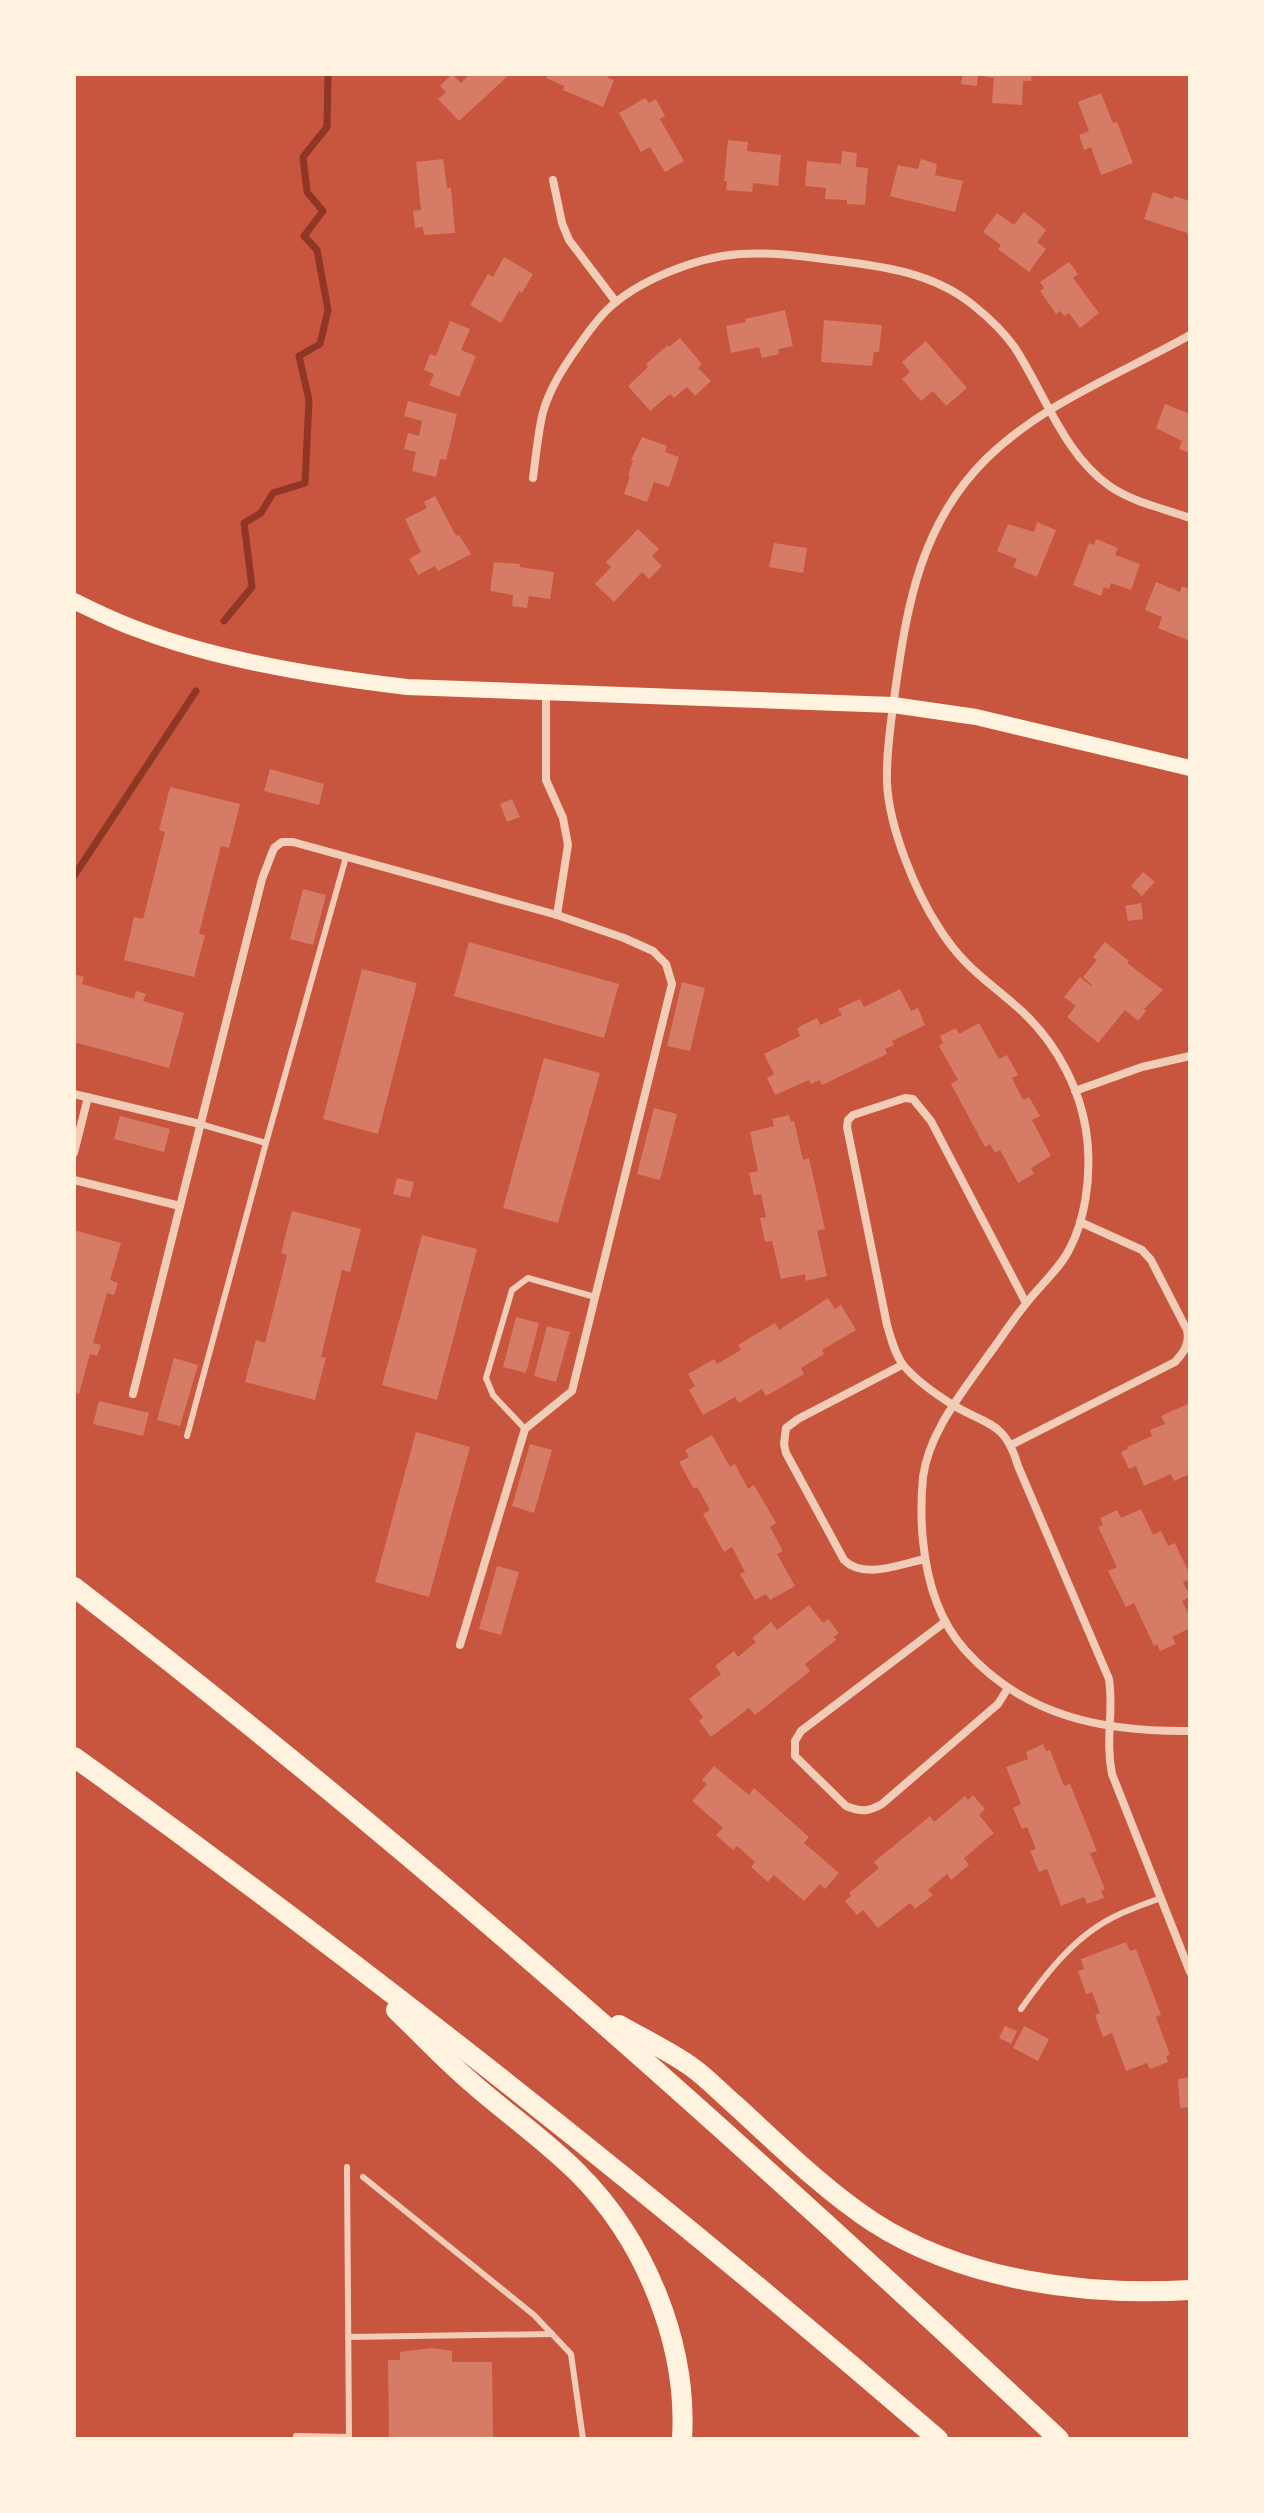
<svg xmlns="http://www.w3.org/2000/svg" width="1264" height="2513" viewBox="0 0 1264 2513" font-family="Helvetica,sans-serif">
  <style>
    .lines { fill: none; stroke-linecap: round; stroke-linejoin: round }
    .stream { stroke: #8f3625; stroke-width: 7 }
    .building { fill: #d67c66 }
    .service { stroke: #f1ccb7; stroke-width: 6 }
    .minor { stroke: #f1ccb7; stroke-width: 8 }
    .secondary { stroke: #fff3e0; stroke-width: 16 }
    .motorway { stroke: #fff3e0; stroke-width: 20 }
  </style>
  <rect width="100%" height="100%" fill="#c8553d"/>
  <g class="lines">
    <g class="stream">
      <path d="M224,621L252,587L244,523L261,513L273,493L305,483L309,400L299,356L320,344L328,310L317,250L304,236L323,211L307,192L303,157L327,127L328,74"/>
      <path d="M74,876L196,691"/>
    </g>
  </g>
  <g class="building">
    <path d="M452,74L461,83L470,74H510L459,121L438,99L446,92L440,86Z"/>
    <path d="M547,74H610L608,78L614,80L603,107L563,90L564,86L546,78Z"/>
    <path d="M963,74H978L977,86L961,84Z"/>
    <path d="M981,74H1032L1031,81H1023L1022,105L992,103L994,78L981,76Z"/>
    <path d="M1101,93L1113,123L1117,122L1133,163L1101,175L1091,147L1084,150L1079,135L1089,131L1078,102Z"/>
    <path d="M645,98L649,103L656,99L665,116L660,119L684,161L665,172L650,147L641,152L619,113Z"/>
    <path d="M728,140L748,142L747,151L781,155L778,186L753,183L752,192L726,190L727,181H724Z"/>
    <path d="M842,151L857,153L856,167L868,168L865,205L847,204V200L825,199L826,188L805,186L807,161L841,164Z"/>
    <path d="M443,159L447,188H451L455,233L424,235L423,227L415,228L413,211L421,210L416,162Z"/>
    <path d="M921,159L937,164L935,175L963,181L955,212L890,196L898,165L918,169Z"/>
    <path d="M1153,192L1172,199L1174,196L1190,201V234L1144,219Z"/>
    <path d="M1024,212L1046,230L1037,242L1046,249L1029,272L998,249L1001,245L983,232L997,213L1014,225Z"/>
    <path d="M504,257L533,274L522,293L519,291L501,323L470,305L488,274L493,277Z"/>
    <path d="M1069,262L1078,274L1073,278L1099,313L1080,328L1069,313L1064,316L1060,311L1056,314L1040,291L1044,288L1040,282Z"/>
    <path d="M785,310L793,346L778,349L779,354L762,358L759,347L731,353L726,326L746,322L745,319Z"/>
    <path d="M824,320L882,325L879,352H874L872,366L821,362Z"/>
    <path d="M450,321L470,329L461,350L476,356L459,397L429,385L434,374L424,370L430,354L436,356Z"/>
    <path d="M680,338L702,364L698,368L711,381L695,396L687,387L674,398L670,394L650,411L628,386L648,367L646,364L668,345L669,347Z"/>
    <path d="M926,341L967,388L946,406L933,391L921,401L902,379L910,372L902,362Z"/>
    <path d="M408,401L457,414L446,460L440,459L436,477L412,471L416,452L404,449L408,433L419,436L422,421L404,416Z"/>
    <path d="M1165,404L1190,414V453L1179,449L1182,441L1156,428Z"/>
    <path d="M642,437L667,446L665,452L679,457L669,487L654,482L647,502L624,494L630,476L628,475L633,461L631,460Z"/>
    <path d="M435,496L456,536L459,535L471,554L438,571L435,566L418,575L409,559L421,552L405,519L427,508L424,502Z"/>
    <path d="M1037,522L1056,530L1037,577L1013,567L1017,559L997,551L1008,524L1034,532Z"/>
    <path d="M638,529L659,549L652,556L662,566L649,579L642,572L614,602L595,584L611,567L606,562Z"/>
    <path d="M1096,539L1118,548L1115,555L1140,564L1131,590L1111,583L1109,589L1104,587L1101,596L1073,585L1089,543L1094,545Z"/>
    <path d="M774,543L807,548L803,573L769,567Z"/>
    <path d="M494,562L520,564V567L554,572L550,599L529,596L527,608L512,606L513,595L490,591Z"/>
    <path d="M1156,582L1180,592L1182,586L1190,589V641L1158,628L1162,617L1145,610Z"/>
    <path d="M270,769L324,784L319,805L264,791Z"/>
    <path d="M170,787L240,804L229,848L221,846L199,934L205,935L194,977L124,960L134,917L143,919L165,832L159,830Z"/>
    <path d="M512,799L520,817L507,822L500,804Z"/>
    <path d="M1143,872L1155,882L1142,896L1131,886Z"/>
    <path d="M303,889L326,895L313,945L290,939Z"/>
    <path d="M1141,903L1143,919L1128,921L1125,906Z"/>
    <path d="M469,942L619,984L604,1038L454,996Z"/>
    <path d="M1105,942L1129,961L1127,963L1163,990L1144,1009L1146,1011L1138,1021L1125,1010L1098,1043L1067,1017L1076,1006L1064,997L1080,977L1091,986L1092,985L1083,977L1097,960L1093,957Z"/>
    <path d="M362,969L417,983L378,1134L323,1119Z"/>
    <path d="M74,974L84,977L82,984L134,999L136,991L146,994L143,1001L184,1013L169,1068L74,1042Z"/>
    <path d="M682,982L705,988L690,1051L667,1046Z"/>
    <path d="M900,989L911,1011L918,1008L925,1025L892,1041L894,1045L885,1049L887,1054L822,1085L820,1080L811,1084L809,1080L775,1095L767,1078L774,1074L764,1054L800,1036L797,1028L817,1018L820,1025L842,1015L838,1009L860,999L864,1007Z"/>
    <path d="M979,1023L999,1059L1007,1055L1018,1075L1012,1078L1023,1100L1029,1097L1040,1116L1032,1120L1051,1156L1031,1168L1034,1174L1018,1183L1000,1150L995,1153L990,1144L985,1147L951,1084L958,1080L939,1046L943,1043L940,1036L956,1028L959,1034Z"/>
    <path d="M544,1058L600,1073L558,1223L503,1208Z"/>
    <path d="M654,1108L677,1114L660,1180L637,1174Z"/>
    <path d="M789,1115L791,1122L794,1121L803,1160L809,1158L825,1229L817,1231L827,1276L806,1281L805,1274L781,1279L772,1241L765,1242L760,1218L766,1217L761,1194L754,1195L749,1173L758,1171L750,1132L774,1126L772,1119Z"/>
    <path d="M120,1116L170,1129L164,1152L114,1139Z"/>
    <path d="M397,1178L414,1182L410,1198L393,1194Z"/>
    <path d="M292,1211L361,1229L350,1272L342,1270L321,1357L326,1358L315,1400L245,1382L256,1340L265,1343L287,1255L281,1253Z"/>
    <path d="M74,1230L121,1243L110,1280L118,1283L114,1295L107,1293L93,1343L101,1345L97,1356L90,1354L79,1394L74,1392Z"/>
    <path d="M422,1235L477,1249L437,1400L382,1385Z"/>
    <path d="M828,1298L835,1309L841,1305L856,1330L822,1350L824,1354L801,1368L804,1374L766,1396L762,1389L739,1403L735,1397L703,1415L689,1390L695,1386L688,1374L714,1359L717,1364L741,1350L738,1345L775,1323L779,1330Z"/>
    <path d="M516,1317L539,1323L526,1373L503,1367Z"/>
    <path d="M547,1326L570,1332L556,1382L534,1376Z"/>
    <path d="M174,1358L198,1365L180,1426L157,1420Z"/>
    <path d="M99,1401L149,1413L143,1436L93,1424Z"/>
    <path d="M1190,1403V1474L1174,1481L1171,1474L1144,1486L1136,1466L1129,1469L1121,1452L1128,1449L1127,1447L1152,1436L1150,1430L1165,1424L1161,1416Z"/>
    <path d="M416,1432L470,1447L429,1597L375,1582Z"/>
    <path d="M712,1435L730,1467L735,1464L748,1489L754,1485L776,1523L770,1527L783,1551L777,1554L795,1586L770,1600L766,1594L755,1600L740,1574L745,1572L732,1547L724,1552L703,1514L710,1510L697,1487L694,1489L679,1462L689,1457L685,1450Z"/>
    <path d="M530,1444L552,1450L534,1513L512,1506Z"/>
    <path d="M1141,1509L1153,1535L1161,1531L1168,1546L1175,1543L1190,1575V1579L1183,1582L1190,1597L1182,1601L1190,1617V1628L1172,1637L1176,1644L1160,1651L1157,1644L1154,1646L1134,1603L1126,1607L1108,1571L1117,1567L1098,1527L1103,1525L1100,1518L1117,1510L1121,1518Z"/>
    <path d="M497,1566L519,1572L501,1635L479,1629Z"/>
    <path d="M809,1605L823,1623L828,1619L839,1633L834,1637L836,1640L805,1664L810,1671L755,1715L749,1708L711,1737L699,1721L703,1717L689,1699L721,1674L715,1666L734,1651L738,1657L756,1642L752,1638L771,1622L777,1630Z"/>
    <path d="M1043,1744L1046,1751L1050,1750L1064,1786L1070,1784L1097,1851L1090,1853L1105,1889L1101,1891L1104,1898L1087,1904L1084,1897L1061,1906L1047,1869L1039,1872L1030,1851L1036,1849L1027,1827L1022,1829L1013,1808L1021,1804L1006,1767L1028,1759L1026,1752Z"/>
    <path d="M714,1766L749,1795L754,1788L809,1837L804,1843L839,1873L825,1889L820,1884L804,1901L774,1875L768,1882L751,1867L755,1862L737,1846L733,1850L716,1835L723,1828L692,1801L707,1784L702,1780Z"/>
    <path d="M973,1795L985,1809L979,1815L994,1833L964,1858L969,1865L951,1880L947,1874L928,1890L933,1895L915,1909L910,1903L878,1928L863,1910L857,1915L845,1901L851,1896L849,1893L879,1868L874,1862L930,1816L934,1822L965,1796L968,1800Z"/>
    <path d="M1126,1942L1130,1951L1136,1949L1161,2015L1156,2017L1170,2055L1166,2056L1168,2062L1150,2069L1147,2063L1126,2071L1112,2033L1103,2037L1095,2015L1100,2013L1092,1992L1086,1994L1078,1971L1084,1969L1081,1959Z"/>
    <path d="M1005,2026L1017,2031L1011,2044L999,2038Z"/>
    <path d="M1024,2026L1049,2039L1038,2061L1013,2048Z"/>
    <path d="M1190,2077V2107L1180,2108L1178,2079Z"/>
    <path d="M432,2348L452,2351V2362H492L493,2439H389L388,2360H400V2352Z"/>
  </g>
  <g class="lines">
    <g class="service">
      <path d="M200,1124L266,1143"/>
      <path d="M525,1429L493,1395L486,1378L512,1290L528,1278L595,1297"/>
      <path d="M187,1436L266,1143L346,857"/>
      <path d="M1021,2009C1047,1972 1077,1933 1120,1914C1133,1908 1147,1903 1161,1898"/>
      <path d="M347,2167L349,2439"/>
      <path d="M363,2177L534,2315L571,2354L583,2439"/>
      <path d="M348,2337L552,2334"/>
      <path d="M296,2436L349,2437"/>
    </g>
    <g class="minor">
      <path d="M553,180L562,223L569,240L616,302"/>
      <path d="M1190,335C1121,374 1045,402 987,458C921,523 907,604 895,692C891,720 886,755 887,783C889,827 915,891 939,928C963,966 984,978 1016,1006C1057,1041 1085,1095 1088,1149C1090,1181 1085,1219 1070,1248C1060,1269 1039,1286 1025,1305C1011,1322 1000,1340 987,1357C962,1393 929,1432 923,1477C921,1498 921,1521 923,1541C927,1581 938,1620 965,1650C1025,1717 1104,1732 1190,1731"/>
      <path d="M533,478C536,456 538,432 543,412C550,388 563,368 577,348C586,335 596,321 607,310C638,280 697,257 740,254C771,252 800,256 831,260C881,266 932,272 973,305C988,317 1004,332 1015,348C1045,394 1064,455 1111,487C1133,502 1165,509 1190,518"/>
      <path d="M546,692V780L563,818L568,845L557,915"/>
      <path d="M1075,1091L1142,1067L1190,1056"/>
      <path d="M74,1094L200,1124"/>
      <path d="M74,1153L88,1097"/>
      <path d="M74,1180L180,1206"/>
      <path d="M1026,1303L931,1121L913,1099L905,1098L853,1115L848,1120L847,1127L887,1325C891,1338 895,1355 904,1366C916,1380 937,1395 953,1405C988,1426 1005,1421 1018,1466L1109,1679C1114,1712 1105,1740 1112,1774L1190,1972"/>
      <path d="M902,1365L798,1419L786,1428L784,1444L786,1453L844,1560C864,1580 900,1564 925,1559"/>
      <path d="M133,1394L262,879L274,848L282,842H293L557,915L624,938L653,951L666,964L672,984L572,1391L525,1429L460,1645"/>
      <path d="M1011,1445L1175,1362C1184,1352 1190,1344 1187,1330L1151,1260L1142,1250L1080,1222"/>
      <path d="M945,1622L801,1731L795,1741V1756L846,1806C861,1812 868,1812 882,1804L998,1704L1008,1688"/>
    </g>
    <path class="secondary" d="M74,601C96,612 119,623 142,631C221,661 322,677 407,687L893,705L976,717L1190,768"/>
    <g class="motorway">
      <path d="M74,1587C419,1852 742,2142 1059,2439"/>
      <path d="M74,1757C373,1971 659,2199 938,2439"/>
      <path d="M396,2010C421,2034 445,2060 471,2082C506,2113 545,2140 578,2173C645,2240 688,2344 682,2439"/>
      <path d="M619,2025C643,2039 670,2051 693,2068C707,2078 720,2092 734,2104C779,2145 823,2189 873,2222C965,2281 1084,2296 1190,2290"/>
    </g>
  </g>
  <rect width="1264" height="2513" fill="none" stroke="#fff3e0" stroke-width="152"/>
</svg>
